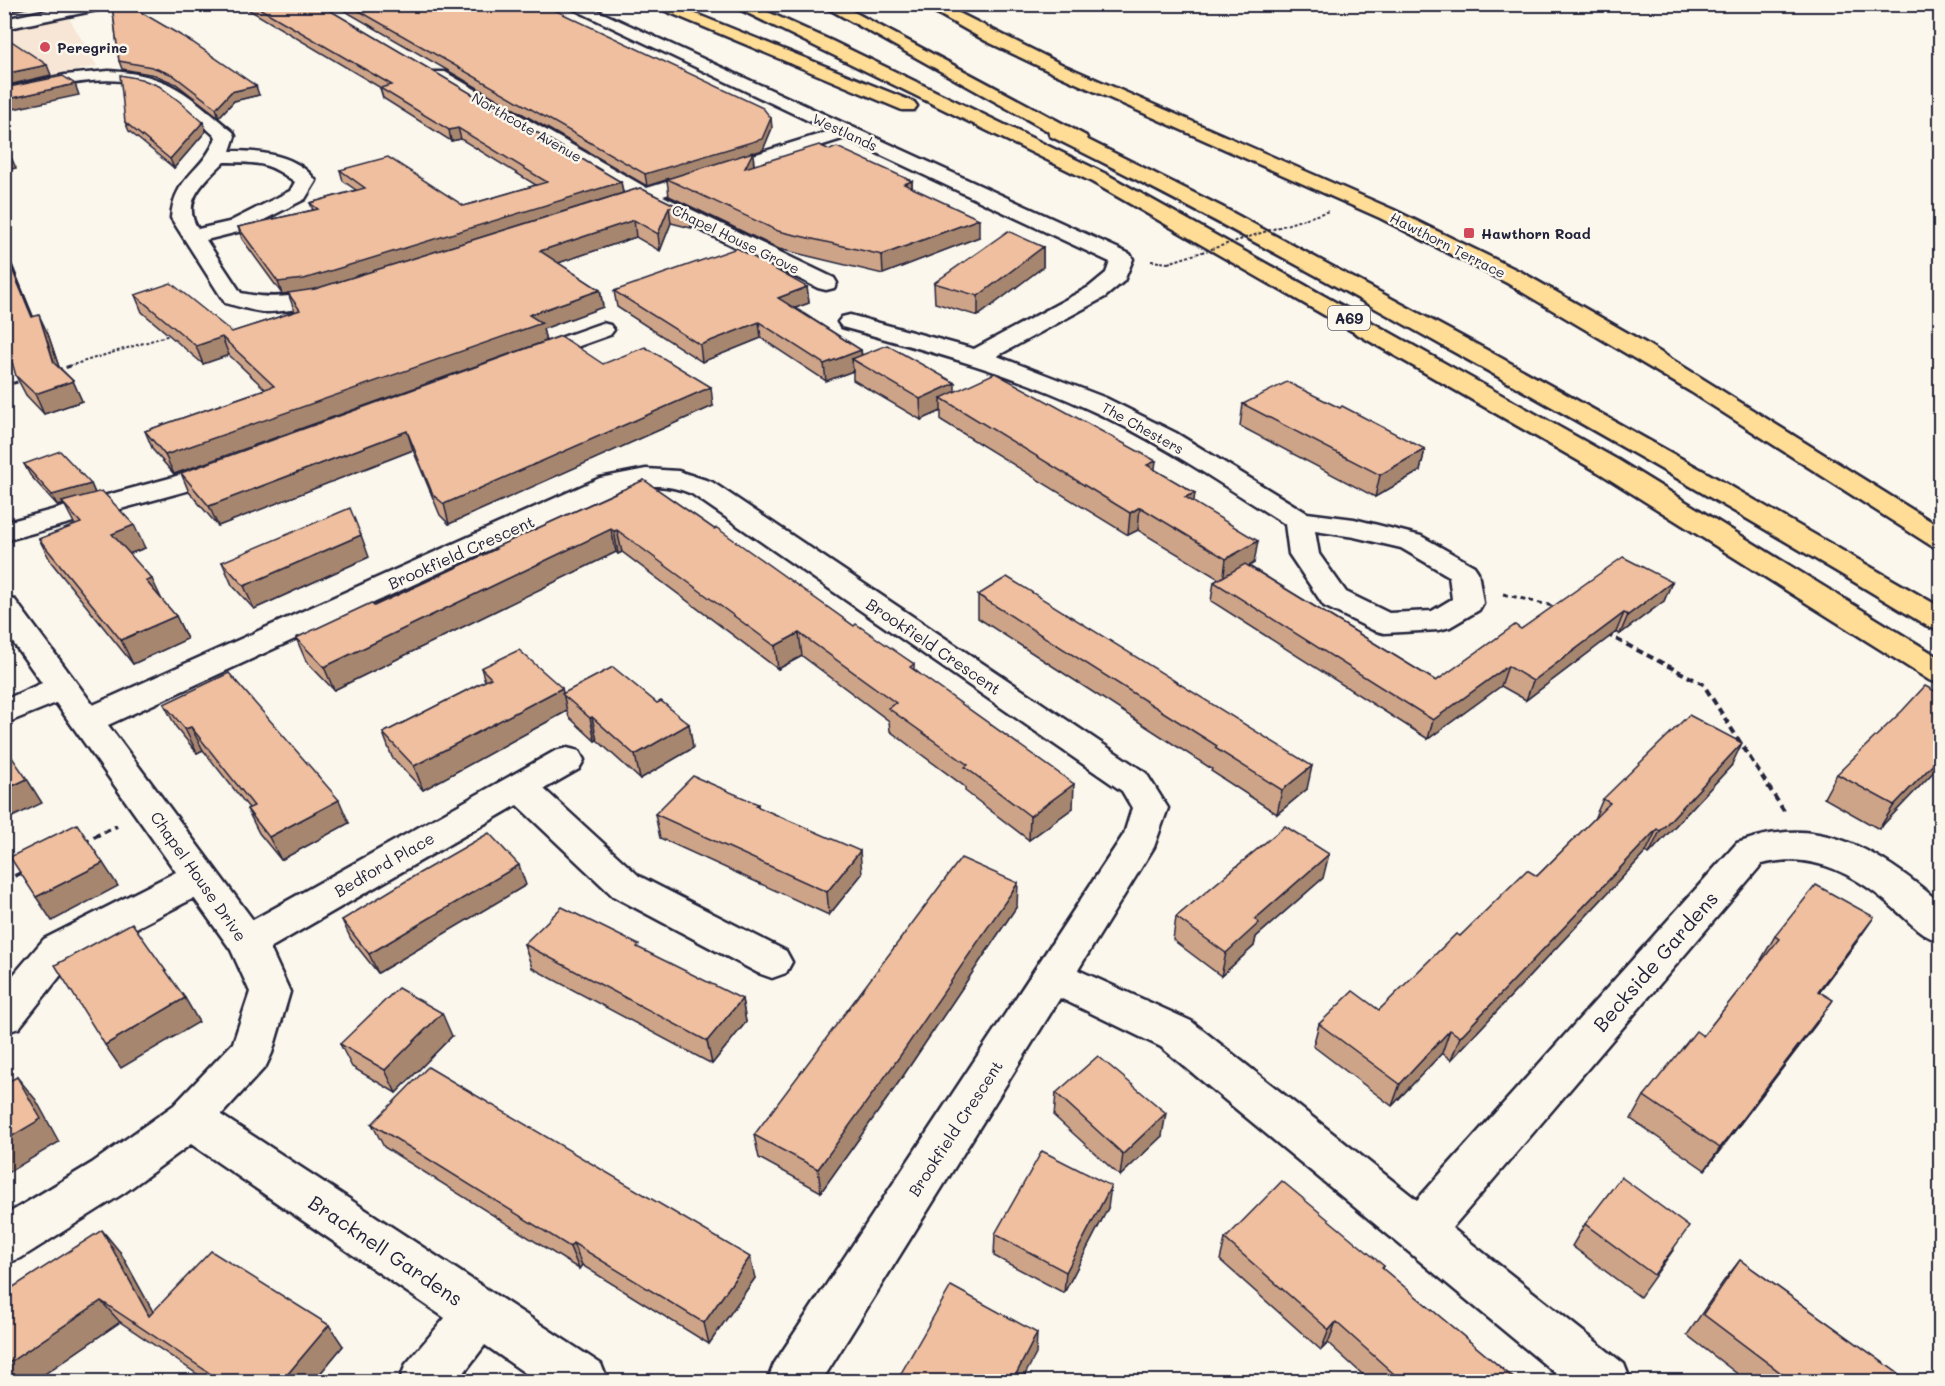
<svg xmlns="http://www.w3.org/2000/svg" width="1945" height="1386" viewBox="0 0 1945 1386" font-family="Mali,sans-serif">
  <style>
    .built { fill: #f7e6d5 }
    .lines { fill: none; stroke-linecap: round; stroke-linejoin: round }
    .minor-casing { stroke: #22223b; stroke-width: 5 }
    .major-casing { stroke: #22223b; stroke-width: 5 }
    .highway-casing { stroke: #22223b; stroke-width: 5 }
    .path-far2 { stroke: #22223b; stroke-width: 2; stroke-dasharray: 3 2; stroke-linecap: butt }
    .path-far1 { stroke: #22223b; stroke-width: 3; stroke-dasharray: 5 4; stroke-linecap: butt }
    .path { stroke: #22223b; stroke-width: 4; stroke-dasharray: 7 4.5; stroke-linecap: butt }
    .minor { fill: #fbf7ec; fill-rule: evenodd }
    .major { fill: #ffdd96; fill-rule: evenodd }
    .highway { fill: #ffdd96; fill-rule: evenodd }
    .path-bridge { stroke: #22223b; stroke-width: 2; stroke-dasharray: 3 2; stroke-linecap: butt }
    .wall { fill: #cea489; stroke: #22223b; stroke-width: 1.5 }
    .shaded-wall { fill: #a7866f; stroke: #22223b; stroke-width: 1.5 }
    .building { fill: #efbf9f; stroke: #22223b; stroke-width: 1.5 }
    .poi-dot { fill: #d1495b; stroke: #fbf7ec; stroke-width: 2 }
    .labels { text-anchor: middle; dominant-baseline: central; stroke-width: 5; stroke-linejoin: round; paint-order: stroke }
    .far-poi-label { font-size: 14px; font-weight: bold; fill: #22223b; stroke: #fbf7ec; text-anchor: start }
    .far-street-label { font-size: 14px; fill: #22223b; stroke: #fbf7ec }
    .shield { fill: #fbf7ec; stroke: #636270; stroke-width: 1.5 }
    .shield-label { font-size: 15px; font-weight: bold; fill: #22223b }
    .street-label { font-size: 16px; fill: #22223b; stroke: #fbf7ec }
    .near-street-label { font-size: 20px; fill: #22223b; stroke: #fbf7ec }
  </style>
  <rect width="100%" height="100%" fill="#fbf7ec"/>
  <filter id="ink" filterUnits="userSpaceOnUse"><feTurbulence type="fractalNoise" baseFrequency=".0167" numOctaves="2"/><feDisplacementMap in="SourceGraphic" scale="12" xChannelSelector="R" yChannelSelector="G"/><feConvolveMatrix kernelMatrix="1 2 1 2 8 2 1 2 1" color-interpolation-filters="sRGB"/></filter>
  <g filter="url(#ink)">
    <path class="built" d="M68,16L97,66L5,87L4,28Z"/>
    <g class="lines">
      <g class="minor-casing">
        <g id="minor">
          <path d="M77,4H109L102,9L4,29V19Z"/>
          <path d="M563,4H583L1130,254L1133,259L1124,281L1105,297L997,356L1106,398L1176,433L1307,513L1354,519L1421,536L1474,566L1478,572L1483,603L1479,610L1450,627L1439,630L1384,633L1373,630L1324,606L1289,554L1285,524C1221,484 1157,440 1088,409C1009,372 925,350 842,327L838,322L842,317L850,315L974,349L1089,287L1106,273L1110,262L845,138L663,196L834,278L837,283L834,288L826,290L818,288L644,202L607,213L600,211L597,207L600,203L628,194L433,80L430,76L433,72H445L647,188L830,131ZM1315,531L1354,537L1401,548L1449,576L1452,599L1432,611L1389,613L1346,592L1319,554Z"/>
          <path d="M109,71C170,74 188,95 233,132L235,136L230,151C260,151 297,154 316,181L305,199L242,231L206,240L241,293C264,298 285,298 309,293C321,290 330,284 342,287L345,292C337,305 283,312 267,312C254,312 238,306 225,303L171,218C174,175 204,172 216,137C199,122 183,104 163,93C115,67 54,87 4,98V88L65,75ZM224,162C259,163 267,161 295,182L290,191L229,222L198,229C180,201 205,181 224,162Z"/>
          <path d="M602,323L610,325L614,330L610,335L529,364L520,362L517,357L520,352Z"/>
          <path d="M227,459L237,461L241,467L237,473L190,490L4,541V523L170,478Z"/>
          <path d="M646,469L678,471L712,482L1146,773L1168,808L1154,847L1078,970L1191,1021L1417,1200L1737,843C1750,839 1764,834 1778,833C1839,824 1897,865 1940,903V941C1922,937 1910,922 1896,910C1858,876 1814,850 1762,864L1452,1228L1624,1364L1631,1382H1566L1161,1047L1060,998L821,1382H767L774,1364L1124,834L1132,808L1122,791L692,494C667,483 645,485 619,490L108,725L253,920L555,751L567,748L579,751L584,760L579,769L544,789L639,876L786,951L792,962L786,973L772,978L758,973L613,896L517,805L270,948L290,992L272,1053L266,1066L221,1115L601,1364L608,1382H538L485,1345L457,1382H399L406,1364L445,1318L191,1144L124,1193L21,1258L4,1264V1216L92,1163L174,1105L233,1043L250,992L231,950L194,898L72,961L19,1028L4,1033V986L44,939L176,872L56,703L4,724V700L42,683L4,630V598L15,600L93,705L600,478Z"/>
        </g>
      </g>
      <g class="major-casing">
        <path id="major" d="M921,4H941L1063,65L1394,210L1523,273L1647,344L1940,527V548L1930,545L1691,392L1507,283L1380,218L1051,72L986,41Z"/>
      </g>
      <g class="highway-casing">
        <g id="highway">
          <path d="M649,4H671L914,102L917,106L914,110H902Z"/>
          <path d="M729,4H750L832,41L1106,174L1618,460L1940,658V683L1929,680L1598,472L1092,182Z"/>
          <path d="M820,4H839L1086,136L1088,140L1222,207L1483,348L1718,479L1940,607V630L1929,627C1769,530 1607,437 1443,346C1313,273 1184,202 1050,136L1048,131Z"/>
        </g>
      </g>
      <g class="path-far2">
        <path d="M1151,261L1168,263"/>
        <path d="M69,366L173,334"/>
      </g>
      <g class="path-far1">
        <path d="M57,370L74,365"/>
        <path d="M4,386L24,380"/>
        <path d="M1503,594L1557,607"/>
      </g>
      <g class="path">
        <path d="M1606,634L1703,684L1784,811"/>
        <path d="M83,842L117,826"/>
        <path d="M4,881L25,871"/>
      </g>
      <use href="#minor" class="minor"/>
      <use href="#major" class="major"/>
      <use href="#highway" class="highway"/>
      <path class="path-bridge" d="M1168,263L1329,211"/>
    </g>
    <g class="wall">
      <path d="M112,4L259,95L234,101L219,117L176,84L155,75L122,69L119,61Z"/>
      <path d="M239,4H319L621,182L623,193L640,188L689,212L691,228L671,223L660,251L636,237L558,263L600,290L603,307L543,329L546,341L174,474L153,450L145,431L265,389L229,355L203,364L142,312L135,295L232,332L295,312L288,293L282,294L242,239L238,227L313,210L310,203L356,190L343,181L340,170L464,206L536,185L461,139L451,141L383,98L380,88H381Z"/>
      <path d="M333,4H542L772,128L763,150L753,153L754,165L830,150L912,181V188L979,237L883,274L779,249L669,196L667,180L647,186Z"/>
      <path d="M125,122L206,131L174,168L129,131Z"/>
      <path d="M1043,247V267L978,316L935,303L934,283Z"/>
      <path d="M10,260L33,316L48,334L59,367L73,381L82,401L44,414L26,395L16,376Z"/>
      <path d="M807,287L809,303L795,308L861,350L862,355L1155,470L1195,493L1193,502L1254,563L1249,566L1436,681L1521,629L1672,582L1664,601L1620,634L1616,632L1526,700L1501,686L1428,739L1211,601L1214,582L1219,579L1138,530L1128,535L941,420V411L921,420L853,380V371L826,381L761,338L702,362L617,307L614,291Z"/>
      <path d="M603,364L713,406L449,524L440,515L413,450L218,526L189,492L181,473Z"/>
      <path d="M1243,404L1425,449L1420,471L1375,497L1240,426Z"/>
      <path d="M24,464L91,484L95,493L145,548L129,554L161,599L176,616L187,639L133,664L51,562L39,539L75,525L64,504L58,506L30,475Z"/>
      <path d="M644,480L854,626L914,664V669L1073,808L1029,840L965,791V787L890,731L889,721L802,656L778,669L622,552L618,554L616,552L334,690L306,661L296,638L374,606L495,550L494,548Z"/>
      <path d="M369,557L254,609L232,585L222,562Z"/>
      <path d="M978,595L1307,789L1277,814L1211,771L1212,769L978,618Z"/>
      <path d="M481,668L563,693L657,703L689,724L693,748L640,779L597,740L595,741L569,717L567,711L423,790L392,757L383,733L485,681Z"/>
      <path d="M164,704L349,823L281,860L259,833L247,809L249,808L203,750L197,753L176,727Z"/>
      <path d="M1941,764L1879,829L1824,798L1837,774Z"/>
      <path d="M1731,766L1649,854L1646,852L1451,1060L1442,1053L1392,1106L1313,1046L1319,1024L1379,1010L1460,936L1537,876L1594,819L1603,799Z"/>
      <path d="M758,804V807L862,874L829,915L660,838L655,814Z"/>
      <path d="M1323,878L1256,937L1254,946L1221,976L1173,940L1176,917Z"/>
      <path d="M526,885L378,973L351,939L342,920Z"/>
      <path d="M1017,906L901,1079L821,1192L759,1158L754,1135Z"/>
      <path d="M1775,936L1858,940L1819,992L1817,1023L1705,1170L1631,1119L1644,1096L1703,1036L1762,961L1761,960Z"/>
      <path d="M524,944L742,999L746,1022L712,1064L532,968Z"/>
      <path d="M452,1036L396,1093L352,1067L340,1044Z"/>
      <path d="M1056,1093L1162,1136L1120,1176L1054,1116Z"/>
      <path d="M372,1124L755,1278L709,1344L582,1265L579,1269L384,1147Z"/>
      <path d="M1108,1208L1064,1293L994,1256L995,1234Z"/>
      <path d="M1585,1224L1674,1249L1640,1297L1572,1246Z"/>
      <path d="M1225,1239L1384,1266L1383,1269L1518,1382H1371L1328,1343L1321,1350L1220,1260Z"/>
      <path d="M120,1252L153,1312L343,1346L313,1382H209L120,1322L33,1382Z"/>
      <path d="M1740,1260L1910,1382H1748L1687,1335L1723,1282Z"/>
    </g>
    <g class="shaded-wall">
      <path d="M4,4H44L4,13Z"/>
      <path d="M47,65L51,75L4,86V74Z"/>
      <path d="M75,84L79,95L4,111V100Z"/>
      <path d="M256,86L259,95L234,101L219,117L216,108L231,92Z"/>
      <path d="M771,118L772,128L763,150L753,153L754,169L745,168L752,153L647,186L645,174Z"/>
      <path d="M203,122L206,131L174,168L170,159Z"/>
      <path d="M458,128L461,139L451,141L449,130Z"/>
      <path d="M4,142L16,168L4,171Z"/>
      <path d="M912,181V199L904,184Z"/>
      <path d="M621,182L623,193L309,291L282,294L278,282Z"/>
      <path d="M669,207L671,223L660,251L658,234Z"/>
      <path d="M979,219V237L883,274L882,255Z"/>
      <path d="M634,220L636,237L543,268L540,251Z"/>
      <path d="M1043,247V267L978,316V296Z"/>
      <path d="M4,249L10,260L41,336L32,317Z"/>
      <path d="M807,287L809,303L779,314L778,298Z"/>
      <path d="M600,290L603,307L543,329L546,341L174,474L165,455L529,315Z"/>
      <path d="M39,315L48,334L64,382L54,363Z"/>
      <path d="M759,322L761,338L702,362L700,345Z"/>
      <path d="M222,337L229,355L203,364L196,346Z"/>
      <path d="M861,350L862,365L852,359L853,371L826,381L824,364Z"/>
      <path d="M73,381L82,401L44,414L35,394Z"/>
      <path d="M955,383V404L941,398V411L921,420L920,399Z"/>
      <path d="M711,387L713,406L449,524L444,504Z"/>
      <path d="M407,431L413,450L218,526L209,506Z"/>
      <path d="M1425,449L1420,471L1375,497L1380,475Z"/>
      <path d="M1156,461L1153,483L1147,465Z"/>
      <path d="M91,484L96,496L62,502L64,504L58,506L52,495Z"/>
      <path d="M1195,493L1192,515L1185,497Z"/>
      <path d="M1140,507L1138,530L1128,535L1130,513Z"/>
      <path d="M134,525L145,548L123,556L112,534Z"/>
      <path d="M611,529L616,552L334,690L324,667Z"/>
      <path d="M617,530L622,552L618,554L614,531Z"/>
      <path d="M361,535L369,557L254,609L244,586Z"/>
      <path d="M1258,541L1254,563L1223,582L1226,559Z"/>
      <path d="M152,579L163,602L146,581Z"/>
      <path d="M1672,582L1664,601L1620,634L1628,615Z"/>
      <path d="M1624,613L1616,632L1526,700L1533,681Z"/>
      <path d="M176,616L187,639L133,664L121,640Z"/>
      <path d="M799,633L802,656L778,669L775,646Z"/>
      <path d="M1508,666L1501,686L1428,739L1433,720Z"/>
      <path d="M562,688L567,711L423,790L414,766Z"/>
      <path d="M592,717L597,740L595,741L590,718Z"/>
      <path d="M689,724L693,748L640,779L635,755Z"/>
      <path d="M191,727L203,750L197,753L185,729Z"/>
      <path d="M1742,743L1731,766L1649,854L1660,831Z"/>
      <path d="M1941,756V764L1879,829L1894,805Z"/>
      <path d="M1312,766L1307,789L1277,814L1282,790Z"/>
      <path d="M27,779L42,803L4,821V790Z"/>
      <path d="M1074,784L1073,808L1029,840L1030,816Z"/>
      <path d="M339,800L349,823L281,860L269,837Z"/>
      <path d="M1657,829L1646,852L1451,1060L1460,1037Z"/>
      <path d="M860,851L862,874L829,915L827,892Z"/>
      <path d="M1329,854L1323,878L1256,937L1254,946L1221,976L1226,953L1255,919Z"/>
      <path d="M103,863L118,886L52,921L36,897Z"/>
      <path d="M519,865L526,885L378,973L369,954Z"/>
      <path d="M1018,883L1017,906L901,1079L821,1192L818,1169Z"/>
      <path d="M1874,917L1858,940L1802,1014L1818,991Z"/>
      <path d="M185,998L199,1022L121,1068L105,1045Z"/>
      <path d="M742,999L746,1022L712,1064L707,1041Z"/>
      <path d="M1833,1000L1817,1023L1705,1170L1720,1148Z"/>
      <path d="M442,1013L452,1036L396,1093L385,1070Z"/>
      <path d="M1450,1030L1442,1053L1392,1106L1400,1084Z"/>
      <path d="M17,1077L36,1100L59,1142L4,1175V1141Z"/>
      <path d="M1166,1113L1162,1136L1120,1176L1123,1154Z"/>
      <path d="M1111,1186L1108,1208L1064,1293L1066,1272Z"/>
      <path d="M102,1230L120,1252L167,1337L149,1316Z"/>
      <path d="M573,1243L582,1265L579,1269L570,1247Z"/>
      <path d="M750,1257L755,1278L709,1344L704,1323Z"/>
      <path d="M101,1301L120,1322L33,1382H4V1366Z"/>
      <path d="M1336,1322L1328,1343L1321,1350L1329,1330Z"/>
      <path d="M329,1325L343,1346L313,1382H281Z"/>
      <path d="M1037,1333L1036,1354L1021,1382H1012Z"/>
    </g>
    <g class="building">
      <path d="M112,4H127L192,42L256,86L231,92L216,108L173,75L152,67L119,61Z"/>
      <path d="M252,4H319L621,182L304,279L278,282L238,227L318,209L310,203L365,188L340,170L388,157L464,206L547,182L458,128L449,130L380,88L392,85Z"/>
      <path d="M347,4H542L763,108L771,118L762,139L645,174Z"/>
      <path d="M4,36L47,65L4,74Z"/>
      <path d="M120,75L141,79L159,86L179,101L203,122L170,159L125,122Z"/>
      <path d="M63,76L75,84L4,100V88Z"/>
      <path d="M819,145L830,150L837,147L912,181L904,184L979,219L882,255L778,231L667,179L753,152L745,168Z"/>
      <path d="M640,188L689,212L669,207L658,234L634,220L540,251L600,290L529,315L542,323L165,455L145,431L274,386L222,337L196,346L135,295L171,283L232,332L300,310L288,293L315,289Z"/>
      <path d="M1008,231L1043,247L978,296L934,283Z"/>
      <path d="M737,248L807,287L778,298L861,350L824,364L759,322L700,345L614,291Z"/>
      <path d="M4,250L32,317L39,315L54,363L73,381L35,394L16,376L4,333Z"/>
      <path d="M561,336L603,364L645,347L711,387L444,504L433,495L407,431L209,506L181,473Z"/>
      <path d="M887,345L955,383L920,399L852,359Z"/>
      <path d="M995,373L1156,461L1147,465L1195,493L1185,497L1258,541L1226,559L1140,507L1130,513L941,398Z"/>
      <path d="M1287,382L1340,408L1342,406L1425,449L1380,475L1243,404Z"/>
      <path d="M60,451L91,484L52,495L24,464Z"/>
      <path d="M644,480L714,529L717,528L854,626L856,624L914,664L910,667L1074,784L1030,816L965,767L968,765L888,708L896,703L799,633L775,646L617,530L614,531L611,529L324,667L296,638L371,603L374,606L496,549L494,548Z"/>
      <path d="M102,491L134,525L112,534L152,579L146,581L176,616L121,640L39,539L81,523L62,502Z"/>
      <path d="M350,508L361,535L244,586L222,562Z"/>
      <path d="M1623,557L1672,582L1628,615L1624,613L1533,681L1508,666L1433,720L1214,582L1245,564L1436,681L1515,625L1521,629Z"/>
      <path d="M1007,577L1312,766L1282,790L1215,748L1217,746L978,595Z"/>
      <path d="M519,650L562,688L414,766L383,733L491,678L481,668Z"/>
      <path d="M613,667L657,703L661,701L689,724L635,755L592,717L590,718L562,694Z"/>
      <path d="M229,673L339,800L269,837L247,809L254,806L191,727L185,729L164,704Z"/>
      <path d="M1925,686L1941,694V756L1894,805L1837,774L1902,711Z"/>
      <path d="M1689,715L1742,743L1660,831L1657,829L1460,1037L1450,1030L1400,1084L1319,1024L1353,991L1379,1010L1456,934L1460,936L1527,870L1537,876L1610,803L1603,799Z"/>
      <path d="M4,746L27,779L4,790Z"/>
      <path d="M693,776L758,804L756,806L860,851L827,892L655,814Z"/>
      <path d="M77,824L103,863L36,897L10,857Z"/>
      <path d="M1285,826L1329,854L1255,919L1259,923L1226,953L1176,917Z"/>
      <path d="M489,833L519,865L369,954L342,920L416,875Z"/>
      <path d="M961,858L1018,883L900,1056L818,1169L754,1135Z"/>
      <path d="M1816,885L1874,917L1818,991L1833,1000L1720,1148L1644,1096L1696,1031L1703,1036L1779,939L1775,936Z"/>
      <path d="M562,907L639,945L637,947L742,999L707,1041L524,944Z"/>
      <path d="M132,923L185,998L105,1045L55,965Z"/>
      <path d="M398,988L442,1013L385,1070L340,1044Z"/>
      <path d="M1098,1056L1166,1113L1123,1154L1056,1093Z"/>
      <path d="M428,1067L750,1257L704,1323L573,1243L570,1247L372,1124Z"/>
      <path d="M17,1077L41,1119L4,1141V1084Z"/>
      <path d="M1042,1151L1111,1186L1066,1272L995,1234Z"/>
      <path d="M1621,1177L1689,1227L1654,1275L1585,1224Z"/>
      <path d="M1282,1181L1384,1266L1382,1268L1518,1382H1403L1336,1322L1329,1330L1225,1239Z"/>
      <path d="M102,1230L149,1316L211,1251L329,1325L281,1382H223L101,1301L4,1366V1293Z"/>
      <path d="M1740,1260L1910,1382H1793L1703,1314Z"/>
      <path d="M951,1286L1037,1333L1012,1382H896Z"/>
    </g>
  </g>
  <g class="poi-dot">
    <circle cx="45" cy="47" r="6"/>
    <rect x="1463" y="227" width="12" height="12" rx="3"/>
  </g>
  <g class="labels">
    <g class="far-poi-label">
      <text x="57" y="47">Peregrine</text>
      <text x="1481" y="233">Hawthorn Road</text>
    </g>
    <g class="far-street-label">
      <text transform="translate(527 127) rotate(30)">Northcote Avenue</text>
      <text transform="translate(845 132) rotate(25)">Westlands</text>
      <text transform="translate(736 239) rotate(26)">Chapel House Grove</text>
      <text transform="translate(1448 245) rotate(27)">Hawthorn Terrace</text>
      <text transform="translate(1143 428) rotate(29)">The Chesters</text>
    </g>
    <rect class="shield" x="1328" y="306" width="42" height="24" rx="4.5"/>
    <g class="shield-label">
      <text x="1349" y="318">A69</text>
    </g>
    <g class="street-label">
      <text transform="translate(461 552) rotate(-24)">Brookfield Crescent</text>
      <text transform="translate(934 646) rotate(34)">Brookfield Crescent</text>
      <text transform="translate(384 864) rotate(-30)">Bedford Place</text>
      <text transform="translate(199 876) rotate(55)">Chapel House Drive</text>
      <text transform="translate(955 1128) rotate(-57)">Brookfield Crescent</text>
    </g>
    <g class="near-street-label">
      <text transform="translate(1655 961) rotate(-49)">Beckside Gardens</text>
      <text transform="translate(386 1250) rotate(34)">Bracknell Gardens</text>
    </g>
  </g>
  <rect width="1945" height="1386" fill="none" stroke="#fbf7ec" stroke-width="24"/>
  <rect x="12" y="12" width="1921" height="1362" fill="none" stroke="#22223b" stroke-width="2" filter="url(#ink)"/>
</svg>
